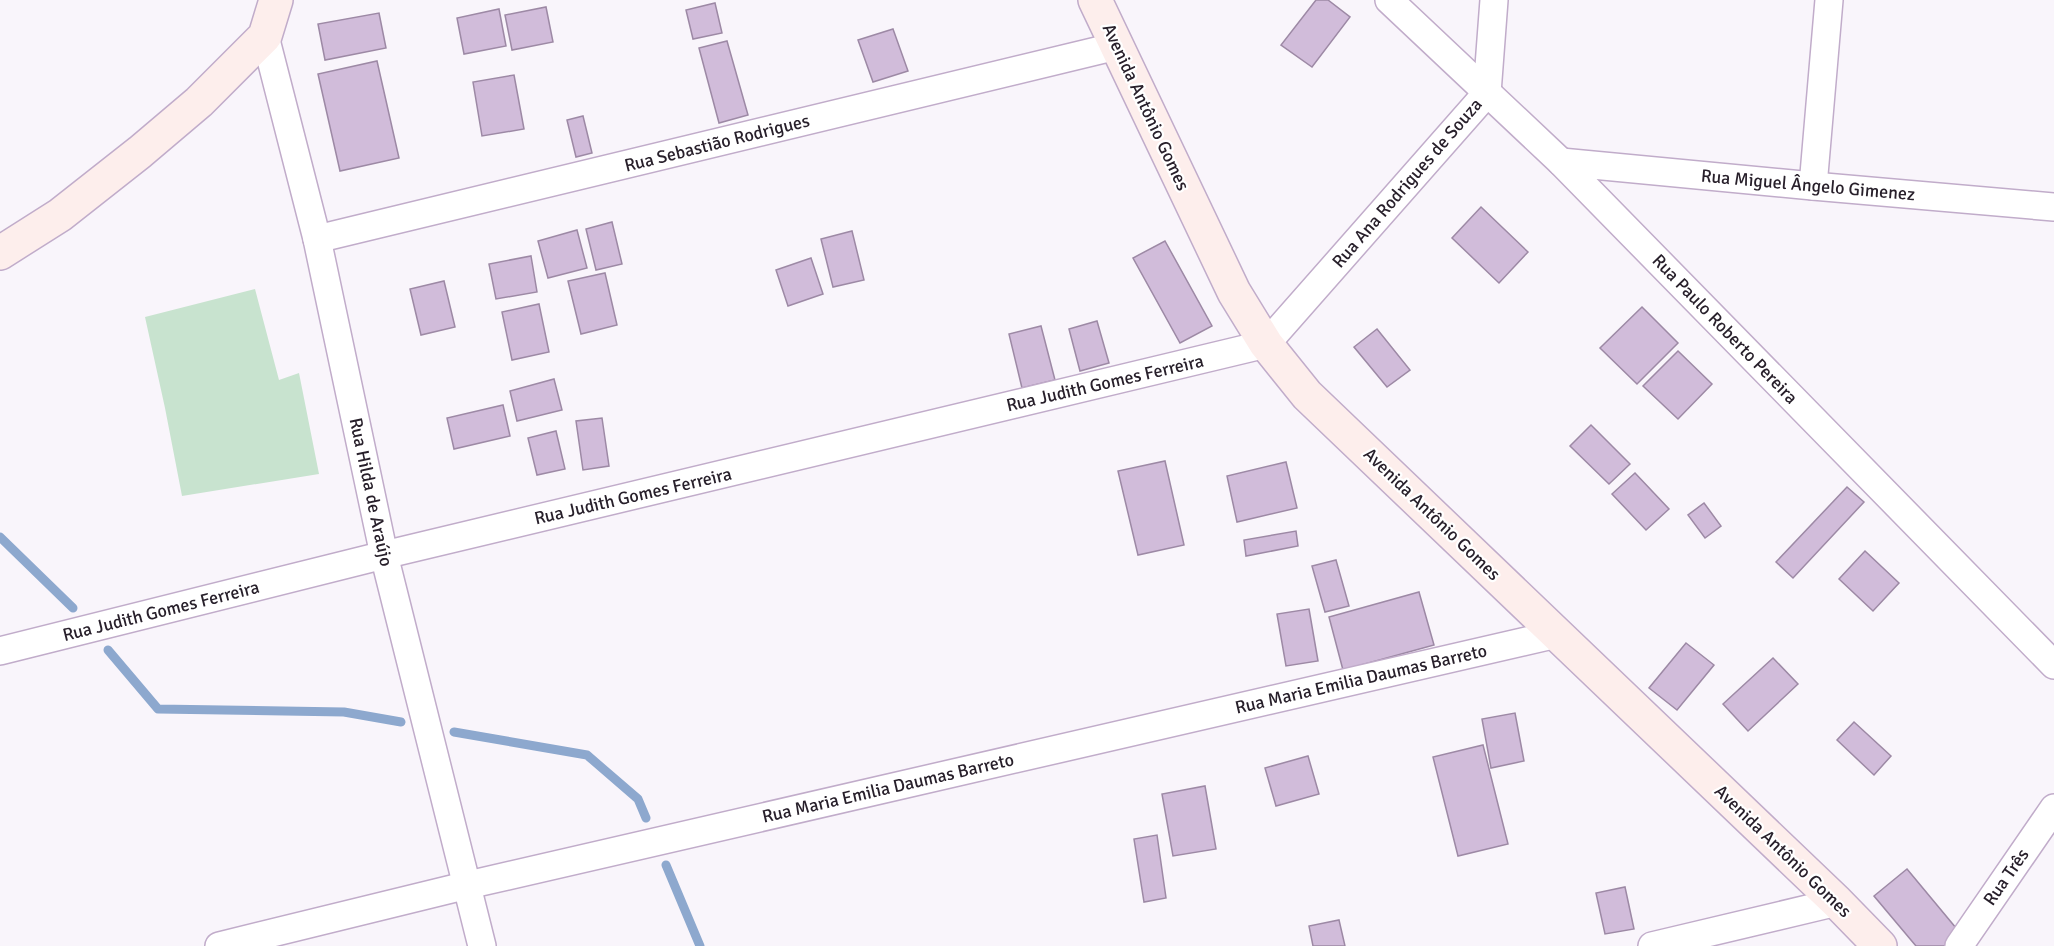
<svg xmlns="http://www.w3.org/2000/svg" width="2054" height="946" viewBox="0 0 2054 946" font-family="Signika,sans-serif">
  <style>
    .green { fill: #c8e3cf }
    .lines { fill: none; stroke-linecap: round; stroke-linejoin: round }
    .stream { stroke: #8da8ce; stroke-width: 9 }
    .building { fill: #d1bcda; stroke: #9d89a5; stroke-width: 1.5 }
    .street-casing { stroke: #c1acca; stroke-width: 30 }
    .secondary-casing { stroke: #c1acca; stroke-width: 36 }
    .street { stroke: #fff; stroke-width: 27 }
    .secondary { stroke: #fdeeec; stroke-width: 33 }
    .labels { text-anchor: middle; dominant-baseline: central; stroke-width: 4.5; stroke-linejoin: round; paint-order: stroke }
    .street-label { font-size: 18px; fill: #28202b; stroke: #fff }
  </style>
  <rect width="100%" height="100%" fill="#f9f5fb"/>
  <path class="green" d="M255,289L279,380L299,373L319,474L182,496L165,408L145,317Z"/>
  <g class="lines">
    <g class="stream">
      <path d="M0,537L73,608"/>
      <path d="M108,650L158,709L344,712L401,722"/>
      <path d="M454,732L587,755L638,799L646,818"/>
      <path d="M666,865L700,946"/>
    </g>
  </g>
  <g class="building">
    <path d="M1316,0H1328L1350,17L1312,67L1281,45Z"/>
    <path d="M715,3L722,33L693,39L686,10Z"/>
    <path d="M546,7L553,42L512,50L505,15Z"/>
    <path d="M499,9L506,46L464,54L457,18Z"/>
    <path d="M379,13L386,48L325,60L318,24Z"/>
    <path d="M893,29L908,71L873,82L858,40Z"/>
    <path d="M727,41L748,115L719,123L699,48Z"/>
    <path d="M377,61L399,158L340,171L318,74Z"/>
    <path d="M514,75L524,129L482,136L473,82Z"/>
    <path d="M583,116L592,153L576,157L567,120Z"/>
    <path d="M1481,207L1528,252L1499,283L1452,238Z"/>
    <path d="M612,222L622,264L596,270L586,229Z"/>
    <path d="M577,230L587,268L548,278L538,241Z"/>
    <path d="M852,231L864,280L833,287L821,239Z"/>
    <path d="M1165,241L1212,326L1180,343L1133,258Z"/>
    <path d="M531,256L537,292L496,299L489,264Z"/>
    <path d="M811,258L823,294L788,306L776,270Z"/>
    <path d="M605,273L617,325L581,334L568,281Z"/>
    <path d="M444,281L455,327L421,335L410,289Z"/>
    <path d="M539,304L549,352L512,360L502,312Z"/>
    <path d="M1642,307L1678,343L1637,384L1600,348Z"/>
    <path d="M1097,321L1109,363L1080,371L1069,329Z"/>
    <path d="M1041,326L1055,380L1022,388L1009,334Z"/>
    <path d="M1377,329L1410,370L1387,387L1354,347Z"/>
    <path d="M1678,351L1712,384L1678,419L1643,386Z"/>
    <path d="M554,379L562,410L517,421L510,391Z"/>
    <path d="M503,405L510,436L454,449L447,418Z"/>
    <path d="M602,418L609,466L583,470L576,421Z"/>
    <path d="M1591,425L1630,464L1609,484L1570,446Z"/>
    <path d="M556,431L565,469L537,475L528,438Z"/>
    <path d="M1165,461L1184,545L1138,555L1118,471Z"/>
    <path d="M1286,462L1297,508L1237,522L1227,476Z"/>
    <path d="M1635,473L1669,509L1646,530L1612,494Z"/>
    <path d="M1847,487L1864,502L1793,578L1776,562Z"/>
    <path d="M1704,503L1721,526L1705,538L1688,515Z"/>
    <path d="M1296,531L1298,546L1246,556L1244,540Z"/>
    <path d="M1865,551L1899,583L1873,611L1839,579Z"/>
    <path d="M1336,560L1349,606L1325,612L1312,566Z"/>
    <path d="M1419,592L1434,645L1343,670L1329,617Z"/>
    <path d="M1309,609L1318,661L1286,666L1277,614Z"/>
    <path d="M1686,643L1714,665L1677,710L1649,688Z"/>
    <path d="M1773,658L1798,684L1748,731L1723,704Z"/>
    <path d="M1515,713L1524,761L1491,768L1482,719Z"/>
    <path d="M1854,722L1891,756L1874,775L1837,740Z"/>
    <path d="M1483,745L1508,844L1458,856L1433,757Z"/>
    <path d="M1308,756L1319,794L1276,806L1265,768Z"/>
    <path d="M1205,786L1216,849L1173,856L1162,794Z"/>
    <path d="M1157,835L1166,898L1144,902L1134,839Z"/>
    <path d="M1907,869L1961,934L1947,946H1916L1874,896Z"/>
    <path d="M1625,887L1634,929L1605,934L1596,893Z"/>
    <path d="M1339,920L1345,946H1313L1309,926Z"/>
  </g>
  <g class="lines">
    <g class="street-casing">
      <g id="street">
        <path d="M1389,0L1561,162L2054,665"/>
        <path d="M265,36L317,239L384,555L482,946"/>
        <path d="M1561,162L1813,186L2054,207"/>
        <path d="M1813,186L1829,0"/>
        <path d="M317,239L1117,46"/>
        <path d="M0,651L384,555L1266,344L1487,93L1494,0"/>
        <path d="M219,946L468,885L1557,634"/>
        <path d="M1652,946L1837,902"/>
        <path d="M1959,946L2054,808"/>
      </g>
    </g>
    <g class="secondary-casing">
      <g id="secondary">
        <path d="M1095,0L1234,292L1266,344L1307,395L1837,902L1880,946"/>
        <path d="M0,253L60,215L140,152L199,102L265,36L276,0"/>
      </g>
    </g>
    <use href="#street" class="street"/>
    <use href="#secondary" class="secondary"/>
  </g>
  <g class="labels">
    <g class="street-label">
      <text transform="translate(1146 107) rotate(65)">Avenida Antônio Gomes</text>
      <text transform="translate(717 143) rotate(-14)">Rua Sebastião Rodrigues</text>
      <text transform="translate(1407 183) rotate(-49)">Rua Ana Rodrigues de Souza</text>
      <text transform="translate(1808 185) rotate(5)">Rua Miguel Ângelo Gimenez</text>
      <text transform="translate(1725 329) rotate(46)">Rua Paulo Roberto Pereira</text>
      <text transform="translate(1105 383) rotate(-13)">Rua Judith Gomes Ferreira</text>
      <text transform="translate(371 492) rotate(78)">Rua Hilda de Araújo</text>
      <text transform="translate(633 496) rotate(-13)">Rua Judith Gomes Ferreira</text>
      <text transform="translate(1432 514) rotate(44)">Avenida Antônio Gomes</text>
      <text transform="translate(161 611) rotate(-14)">Rua Judith Gomes Ferreira</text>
      <text transform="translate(1361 679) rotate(-13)">Rua Maria Emilia Daumas Barreto</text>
      <text transform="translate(888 788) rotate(-13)">Rua Maria Emilia Daumas Barreto</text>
      <text transform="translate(1783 851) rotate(44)">Avenida Antônio Gomes</text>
      <text transform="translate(2006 877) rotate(-55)">Rua Três</text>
    </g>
  </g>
</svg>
